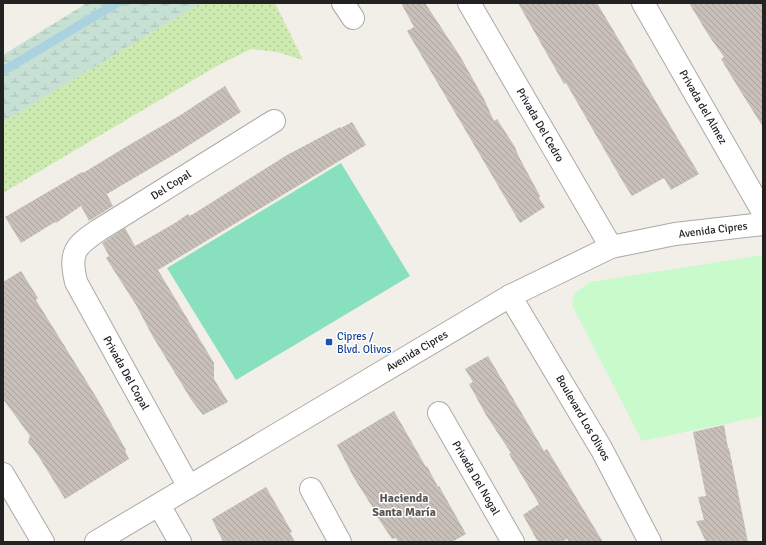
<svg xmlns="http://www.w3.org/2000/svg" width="766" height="545" viewBox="0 0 766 545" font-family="Signika,sans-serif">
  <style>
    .grass { fill: url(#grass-dots) }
    .wetland { fill: url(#wetland-marsh) }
    .park { fill: #c8facc }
    .pitch { fill: #88e0be }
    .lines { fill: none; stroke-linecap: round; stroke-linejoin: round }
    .stream { stroke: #aad3df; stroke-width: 9 }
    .building { fill: url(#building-back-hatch) }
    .minor-casing { stroke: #a9a9a9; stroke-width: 24 }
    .minor { stroke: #fff; stroke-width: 22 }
    .transit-dot { fill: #1a4fb4; stroke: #fff; stroke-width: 1.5 }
    .labels { text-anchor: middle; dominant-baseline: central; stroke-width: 3; stroke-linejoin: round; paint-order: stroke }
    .street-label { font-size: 11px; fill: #222; stroke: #fff }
    .transit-label { font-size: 11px; fill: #164399; stroke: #fff; text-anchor: start }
    .neighbourhood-label { font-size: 12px; font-weight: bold; fill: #555; stroke: #fff }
  </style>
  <defs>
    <pattern id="grass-dots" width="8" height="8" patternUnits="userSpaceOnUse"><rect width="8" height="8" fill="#cdebb0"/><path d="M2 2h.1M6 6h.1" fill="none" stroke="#b0c997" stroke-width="1.8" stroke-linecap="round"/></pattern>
    <pattern id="wetland-marsh" width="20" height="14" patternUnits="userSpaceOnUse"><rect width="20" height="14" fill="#c6e0d4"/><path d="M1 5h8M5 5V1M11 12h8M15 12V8" fill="none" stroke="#aac0b6"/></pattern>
    <pattern id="building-back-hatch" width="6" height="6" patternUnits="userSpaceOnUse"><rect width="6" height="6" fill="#c7bfb8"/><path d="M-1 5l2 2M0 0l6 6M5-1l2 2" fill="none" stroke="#aba49e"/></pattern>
  </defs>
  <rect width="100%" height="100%" fill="#f2efe9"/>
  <path class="grass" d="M201,3H275L303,60L277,52L251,49L217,66L3,193V122Z"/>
  <path class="wetland" d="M87,3H201L3,122V55Z"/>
  <path class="park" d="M763,255V416L642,441L572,305L574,294L590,282Z"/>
  <path class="pitch" d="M341,163L410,276L236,380L167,268Z"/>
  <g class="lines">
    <path class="stream" d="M3,71L117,3"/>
  </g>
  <g class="building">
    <path d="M401,3H425L460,56L484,99L494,121L497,119L515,147L519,157L540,196L539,198L545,207L520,223L407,31L414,27Z"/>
    <path d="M518,3H597L699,174L671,190L664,178L632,196L623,182L566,83L564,84Z"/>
    <path d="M689,3H763V127L736,84L721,59L724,57L709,36Z"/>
    <path d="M225,86L241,112L180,151L107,194L113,206L89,221L81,206L56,223L55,222L21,243L5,217L82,172L83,173L129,145L179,116Z"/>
    <path d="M352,122L366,145L158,270L214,363V379L228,402L203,415L192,401L153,337L136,305L106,258L109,256L102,243L125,228L135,246L175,223L188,214L190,216L287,155L340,127L341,128Z"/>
    <path d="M21,271L38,298L36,300L98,400L126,450L125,451L129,459L65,499L39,457L28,442L30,436L3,399V282Z"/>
    <path d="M488,356L544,451L547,449L603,542H569L567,539L562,542H538L523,515L539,504L509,454L511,453L486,415L469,384L473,382L465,369Z"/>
    <path d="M394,411L426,467L427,466L438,487L439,486L466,534L452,542H398L396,538L392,539L374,512L375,511L354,478L337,445Z"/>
    <path d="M724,425L728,448H729L748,542H706L696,521L704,520L698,497L706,496L693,432Z"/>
    <path d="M266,487L292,532L290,533L295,542H223L212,519Z"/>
  </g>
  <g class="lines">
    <g class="minor-casing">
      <g id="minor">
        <path d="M343,3L353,18"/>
        <path d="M469,3L611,247"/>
        <path d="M643,3L763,212"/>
        <path d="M510,296L602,450L650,542"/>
        <path d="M439,413L513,542"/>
        <path d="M3,474L43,542"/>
        <path d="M189,487L76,282C69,252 75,246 99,230L274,121"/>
        <path d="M311,489L340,542"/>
        <path d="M159,505L180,542"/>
        <path d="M96,542L510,296L611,247L675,234L763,224"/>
      </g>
    </g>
    <use href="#minor" class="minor"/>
  </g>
  <rect class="transit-dot" x="325" y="338" width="8" height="8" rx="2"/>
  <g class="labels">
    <g class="street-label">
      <text transform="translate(703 107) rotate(60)">Privada del Almez</text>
      <text transform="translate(540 125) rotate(60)">Privada Del Cedro</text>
      <text transform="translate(171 185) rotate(-32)">Del Copal</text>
      <text transform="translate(713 230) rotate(-7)">Avenida Cipres</text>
      <text transform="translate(417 351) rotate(-31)">Avenida Cipres</text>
      <text transform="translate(126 373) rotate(61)">Privada Del Copal</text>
      <text transform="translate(583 418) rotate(60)">Boulevard Los Olivos</text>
      <text transform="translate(476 478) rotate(60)">Privada Del Nogal</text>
    </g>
    <g class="transit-label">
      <text x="337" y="336">Cipres /<tspan x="337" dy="13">Blvd. Olivos</tspan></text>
    </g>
    <g class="neighbourhood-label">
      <text x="404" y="498">Hacienda<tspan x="404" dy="14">Santa María</tspan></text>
    </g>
  </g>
  <rect width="766" height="545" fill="none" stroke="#222222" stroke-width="8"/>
</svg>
